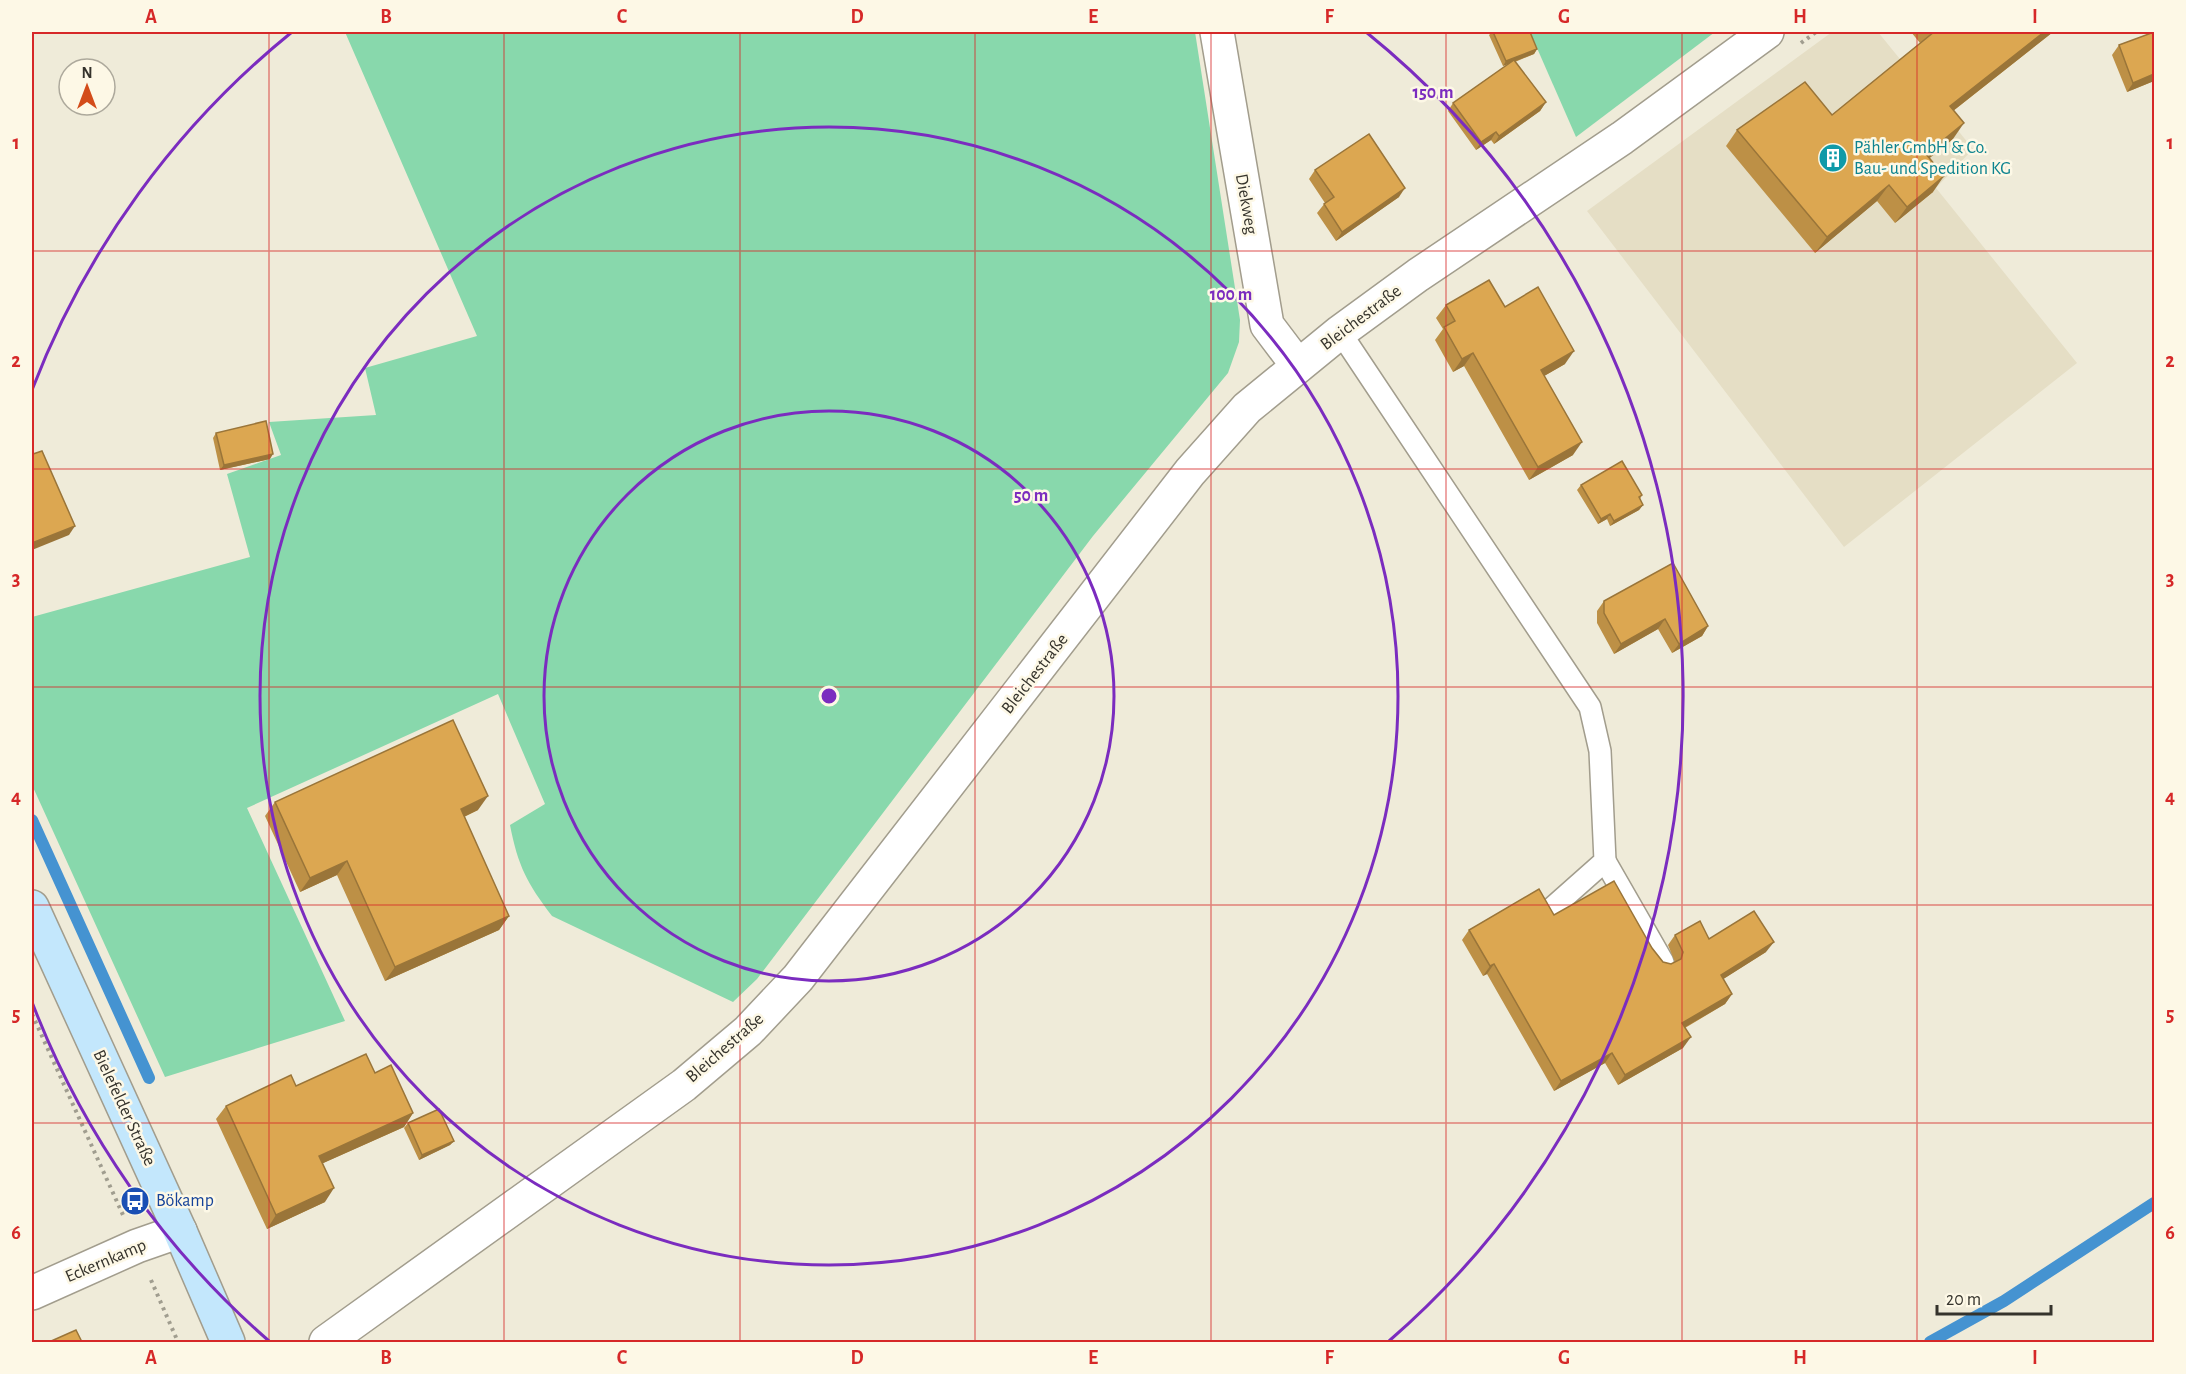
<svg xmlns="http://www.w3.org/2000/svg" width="2186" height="1374" viewBox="0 0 2186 1374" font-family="'Alegreya Sans',sans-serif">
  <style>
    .built { fill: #e5dec5 }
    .green { fill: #88d8ac }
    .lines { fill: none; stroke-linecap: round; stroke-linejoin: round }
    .stream { stroke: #4593d1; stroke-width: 12 }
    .service-casing { stroke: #a29d8d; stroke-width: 24 }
    .minor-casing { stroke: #a29d8d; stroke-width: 36 }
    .tertiary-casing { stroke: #a29d8d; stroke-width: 36 }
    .secondary-casing { stroke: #a29d8d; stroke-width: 36 }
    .path { stroke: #a09d8f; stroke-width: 4; stroke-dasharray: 3 4.5; stroke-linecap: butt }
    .service { stroke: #fff; stroke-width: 21 }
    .minor { stroke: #fff; stroke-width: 33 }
    .tertiary { stroke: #fff; stroke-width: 33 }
    .secondary { stroke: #c3e7fc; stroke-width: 33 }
    .wall { fill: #bd9046 }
    .shaded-wall { fill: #9a7539 }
    .building { fill: #dca751; stroke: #9a7539; stroke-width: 1.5 }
    .grid { fill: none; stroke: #d62828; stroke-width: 1.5; stroke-opacity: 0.55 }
    .ring { fill: none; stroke: #7b2cbf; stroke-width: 3 }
    .labels { text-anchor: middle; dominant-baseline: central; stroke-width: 5; stroke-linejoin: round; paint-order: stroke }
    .culture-label { font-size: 18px; fill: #0d838f; stroke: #fdf8e6; text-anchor: start }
    .street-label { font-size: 18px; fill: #35332c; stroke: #fdf8e6 }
    .transit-label { font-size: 18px; fill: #164399; stroke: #fdf8e6; text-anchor: start }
    .centre { fill: #7b2cbf; stroke: #fdf8e6; stroke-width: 3 }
    .ring-label { font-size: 18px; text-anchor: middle; font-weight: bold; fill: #7b2cbf; stroke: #fdf8e6; stroke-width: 5; stroke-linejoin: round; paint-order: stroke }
    .neatline { fill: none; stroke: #d62828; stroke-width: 2 }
    .grid-label { font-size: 20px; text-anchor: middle; font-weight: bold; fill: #d62828 }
  </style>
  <rect width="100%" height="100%" fill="#efebd9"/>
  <path class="built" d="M1832,32H1878L1973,149L1936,188L2077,363L1844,547L1587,211Z"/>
  <g class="green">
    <path d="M345,32H1195L1240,320L1239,342L1228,373L1093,536L757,979L733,1002L552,916C527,883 518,866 510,825L545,804L498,694L247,808L345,1021L165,1077L32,785V617L250,557L227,474L281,455L269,422L376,415L365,368L477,336Z"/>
    <path d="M1530,32H1715L1576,137Z"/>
  </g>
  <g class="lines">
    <g class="stream">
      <path d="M32,820L149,1078"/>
      <path d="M1930,1342L2004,1301L2154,1203"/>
    </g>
    <g class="service-casing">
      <g id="service">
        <path d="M1340,332L1590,707L1600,751L1605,861L1552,908"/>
        <path d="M1605,861L1663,962"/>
      </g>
    </g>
    <g class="minor-casing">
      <g id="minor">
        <path d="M1217,32L1267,325L1298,366"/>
        <path d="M32,1293L137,1246L180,1231"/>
      </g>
    </g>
    <g class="tertiary-casing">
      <path id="tertiary" d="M326,1342L684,1085L748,1031L798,978L1190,472L1247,408L1340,332L1418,275L1622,138L1767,32"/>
    </g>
    <g class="secondary-casing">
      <path id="secondary" d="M32,907L180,1231L228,1342"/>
    </g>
    <g class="path">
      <path d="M1801,43L1816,32"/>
      <path d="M32,1014L123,1215"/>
      <path d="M151,1280L178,1342"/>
    </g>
    <use href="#service" class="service"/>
    <use href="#minor" class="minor"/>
    <use href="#tertiary" class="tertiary"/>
    <use href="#secondary" class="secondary"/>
  </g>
  <g class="wall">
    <path d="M1492,32H1530L1537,49L1534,54L1515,62L1546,102L1540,111L1494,144L1491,140L1476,150L1448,111L1453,103L1508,64L1503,66L1489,35Z"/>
    <path d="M1911,32H2053L1953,111V139L1929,158L1933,192L1895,223L1877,201L1815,253L1726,146L1737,130L1832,115L1920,43Z"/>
    <path d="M2154,32V81L2127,92L2112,55L2119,45Z"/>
    <path d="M1315,170L1399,197L1336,241L1317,213L1325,203L1309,179Z"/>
    <path d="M1446,305L1505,307L1565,364L1544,376L1573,455L1529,480L1464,366L1453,372L1435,340L1443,329L1436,318Z"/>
    <path d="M216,433L270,459L220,470L213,438Z"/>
    <path d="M1581,485L1642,495L1640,499L1643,505L1639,510L1610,526L1607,519L1598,524L1577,490Z"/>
    <path d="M1604,601L1708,626L1702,636L1672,653L1658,629L1614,654L1597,623V611Z"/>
    <path d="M275,802L478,810L464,817L509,916L499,930L385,981L337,875L300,892L265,816Z"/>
    <path d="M1554,915L1652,948L1663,962L1671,964L1675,962L1668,945L1675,935L1709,939L1766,952L1723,979L1732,994L1725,1004L1685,1028L1683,1048L1618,1085L1605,1063L1554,1091L1487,974L1483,976L1462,940L1469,930Z"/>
    <path d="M375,1073L413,1113L404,1127L323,1163L325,1202L267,1229L216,1119L226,1106L296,1086Z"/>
    <path d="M408,1123L454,1141L450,1145L419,1160L404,1128Z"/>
  </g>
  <g class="shaded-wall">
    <path d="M2044,32H2053L1939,122L1950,106Z"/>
    <path d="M1537,49L1534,54L1503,66L1506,61Z"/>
    <path d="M2154,74V81L2127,92L2133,83Z"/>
    <path d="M1546,102L1540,111L1494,144L1499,136Z"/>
    <path d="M1964,123L1953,139L1915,170L1926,154Z"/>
    <path d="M1496,132L1491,140L1476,150L1481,142Z"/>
    <path d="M1944,176L1933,192L1895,223L1907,207Z"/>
    <path d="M1889,185L1877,201L1815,253L1827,237Z"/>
    <path d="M1405,188L1399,197L1336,241L1342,232Z"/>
    <path d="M1574,351L1565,364L1532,383L1541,370Z"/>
    <path d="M1473,353L1464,366L1453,372L1462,359Z"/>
    <path d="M1582,442L1573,455L1529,480L1538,467Z"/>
    <path d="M273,454L270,459L220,470L224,465Z"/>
    <path d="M1643,505L1639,510L1610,526L1614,521Z"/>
    <path d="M1610,514L1607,519L1598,524L1601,519Z"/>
    <path d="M75,526L69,535L32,550V543Z"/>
    <path d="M1665,619L1658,629L1614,654L1621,644Z"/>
    <path d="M1708,626L1702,636L1672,653L1679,644Z"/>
    <path d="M488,796L478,810L451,823L461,809Z"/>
    <path d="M347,861L337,875L300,892L310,878Z"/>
    <path d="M509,916L499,930L385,981L395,967Z"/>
    <path d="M1774,942L1766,952L1714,985L1721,975Z"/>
    <path d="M1494,964L1487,974L1483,976L1490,966Z"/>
    <path d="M1732,994L1725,1004L1675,1033L1682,1023Z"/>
    <path d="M1691,1037L1683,1048L1618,1085L1625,1075Z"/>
    <path d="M1612,1053L1605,1063L1554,1091L1561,1081Z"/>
    <path d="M413,1113L404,1127L310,1169L319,1156Z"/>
    <path d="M454,1141L450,1145L419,1160L422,1155Z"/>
    <path d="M334,1188L325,1202L267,1229L276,1215Z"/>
  </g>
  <g class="building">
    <path d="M1493,32H1530L1537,49L1506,61Z"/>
    <path d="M1934,32H2044L1950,106L1964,123L1926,154L1944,176L1907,207L1889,185L1827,237L1737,130L1805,82L1832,115Z"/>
    <path d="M2154,32V74L2133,83L2119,45Z"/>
    <path d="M1514,60L1546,102L1499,136L1496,132L1481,142L1453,103Z"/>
    <path d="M1369,134L1405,188L1342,232L1324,204L1334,197L1315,170Z"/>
    <path d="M1489,280L1505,307L1538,287L1574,351L1541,370L1582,442L1538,467L1473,353L1462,359L1444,327L1455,321L1446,305Z"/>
    <path d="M266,421L273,454L224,465L216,433Z"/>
    <path d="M32,451L33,454L42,451L75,526L32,543Z"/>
    <path d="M1622,461L1642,495L1639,497L1643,505L1614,521L1610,514L1601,519L1581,485Z"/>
    <path d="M1673,563L1708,626L1679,644L1665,619L1621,644L1604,613V601Z"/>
    <path d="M453,720L488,796L461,809L509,916L395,967L347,861L310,878L275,802Z"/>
    <path d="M1614,881L1652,948L1663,962L1671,964L1681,959L1683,952L1675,935L1700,921L1709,939L1754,911L1774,942L1721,975L1732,994L1682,1023L1691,1037L1625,1075L1612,1053L1561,1081L1494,964L1490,966L1469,930L1539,889L1554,915Z"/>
    <path d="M366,1054L375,1073L391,1065L413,1113L319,1156L334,1188L276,1215L226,1106L291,1075L296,1086Z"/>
    <path d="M439,1109L454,1141L422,1155L408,1123Z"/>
    <path d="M76,1330L82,1342H49Z"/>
  </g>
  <path class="grid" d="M269,32V1342M504,32V1342M740,32V1342M975,32V1342M1211,32V1342M1446,32V1342M1682,32V1342M1917,32V1342M32,251H2154M32,469H2154M32,687H2154M32,905H2154M32,1123H2154"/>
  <g class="ring">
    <circle cx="829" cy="696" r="285"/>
    <circle cx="829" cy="696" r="569"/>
    <path d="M269 1341A854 854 0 0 1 32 1002M32 390A854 854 0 0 1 292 32M1366 32A854 854 0 0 1 1389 1341"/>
  </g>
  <defs>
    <g id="building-disc" transform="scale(1.5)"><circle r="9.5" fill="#0f9aa8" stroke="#fdf8e6"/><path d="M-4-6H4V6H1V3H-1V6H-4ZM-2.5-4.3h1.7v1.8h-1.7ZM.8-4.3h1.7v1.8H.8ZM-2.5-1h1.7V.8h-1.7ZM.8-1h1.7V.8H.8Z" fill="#fff"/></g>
    <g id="bus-disc" transform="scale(1.5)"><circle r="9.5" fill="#1a4fb4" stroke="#fdf8e6"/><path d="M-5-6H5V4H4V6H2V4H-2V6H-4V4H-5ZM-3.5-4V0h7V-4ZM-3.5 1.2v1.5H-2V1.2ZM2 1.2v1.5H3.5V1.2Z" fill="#fff"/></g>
  </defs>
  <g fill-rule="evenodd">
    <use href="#building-disc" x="1833" y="158"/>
    <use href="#bus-disc" x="135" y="1201"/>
  </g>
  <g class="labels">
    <g class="culture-label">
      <text x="1854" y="148">Pähler GmbH &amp; Co.<tspan x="1854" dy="21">Bau- und Spedition KG</tspan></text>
    </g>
    <g class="street-label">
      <text transform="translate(1246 204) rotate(80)">Diekweg</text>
      <text transform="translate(1361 318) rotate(-37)">Bleichestraße</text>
      <text transform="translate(1035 674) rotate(-52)">Bleichestraße</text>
      <text transform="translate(725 1048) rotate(-41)">Bleichestraße</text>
      <text transform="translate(124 1108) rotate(65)">Bielefelder Straße</text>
      <text transform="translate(106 1261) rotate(-23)">Eckernkamp</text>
    </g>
    <g class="transit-label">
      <text x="156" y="1201">Bökamp</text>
    </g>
  </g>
  <circle cx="829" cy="696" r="9" class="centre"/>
  <g class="ring-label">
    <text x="1433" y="98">150 m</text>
    <text x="1231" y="300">100 m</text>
    <text x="1031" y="501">50 m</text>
  </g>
  <rect width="2186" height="1374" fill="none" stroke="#fdf8e6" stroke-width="66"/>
  <g transform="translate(87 87)"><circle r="28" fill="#fdf8e6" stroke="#ada99c" stroke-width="1.5"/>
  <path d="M0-4.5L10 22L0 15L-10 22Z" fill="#d34c1a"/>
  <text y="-9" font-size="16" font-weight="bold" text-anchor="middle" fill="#35332c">N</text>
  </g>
  <path d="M1937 1305v9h114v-9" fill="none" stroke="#35332c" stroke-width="3"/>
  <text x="1946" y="1305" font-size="18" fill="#35332c" stroke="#fdf8e6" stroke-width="4.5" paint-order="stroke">20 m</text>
  <rect x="33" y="33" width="2120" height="1308" class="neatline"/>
  <g class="grid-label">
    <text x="151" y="23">A</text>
    <text x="386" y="23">B</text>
    <text x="622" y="23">C</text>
    <text x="857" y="23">D</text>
    <text x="1093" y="23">E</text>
    <text x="1329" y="23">F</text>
    <text x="1564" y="23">G</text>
    <text x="1800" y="23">H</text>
    <text x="2035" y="23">I</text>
    <text x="16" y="149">1</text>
    <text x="2170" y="149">1</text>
    <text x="16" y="367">2</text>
    <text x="2170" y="367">2</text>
    <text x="16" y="585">3</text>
    <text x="2170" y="585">3</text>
    <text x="16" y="803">4</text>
    <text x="2170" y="803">4</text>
    <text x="16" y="1021">5</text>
    <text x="2170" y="1021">5</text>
    <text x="16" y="1239">6</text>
    <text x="2170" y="1239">6</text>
    <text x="151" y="1364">A</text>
    <text x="386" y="1364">B</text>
    <text x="622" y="1364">C</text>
    <text x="857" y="1364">D</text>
    <text x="1093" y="1364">E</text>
    <text x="1329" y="1364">F</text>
    <text x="1564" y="1364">G</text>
    <text x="1800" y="1364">H</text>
    <text x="2035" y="1364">I</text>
  </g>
</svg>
